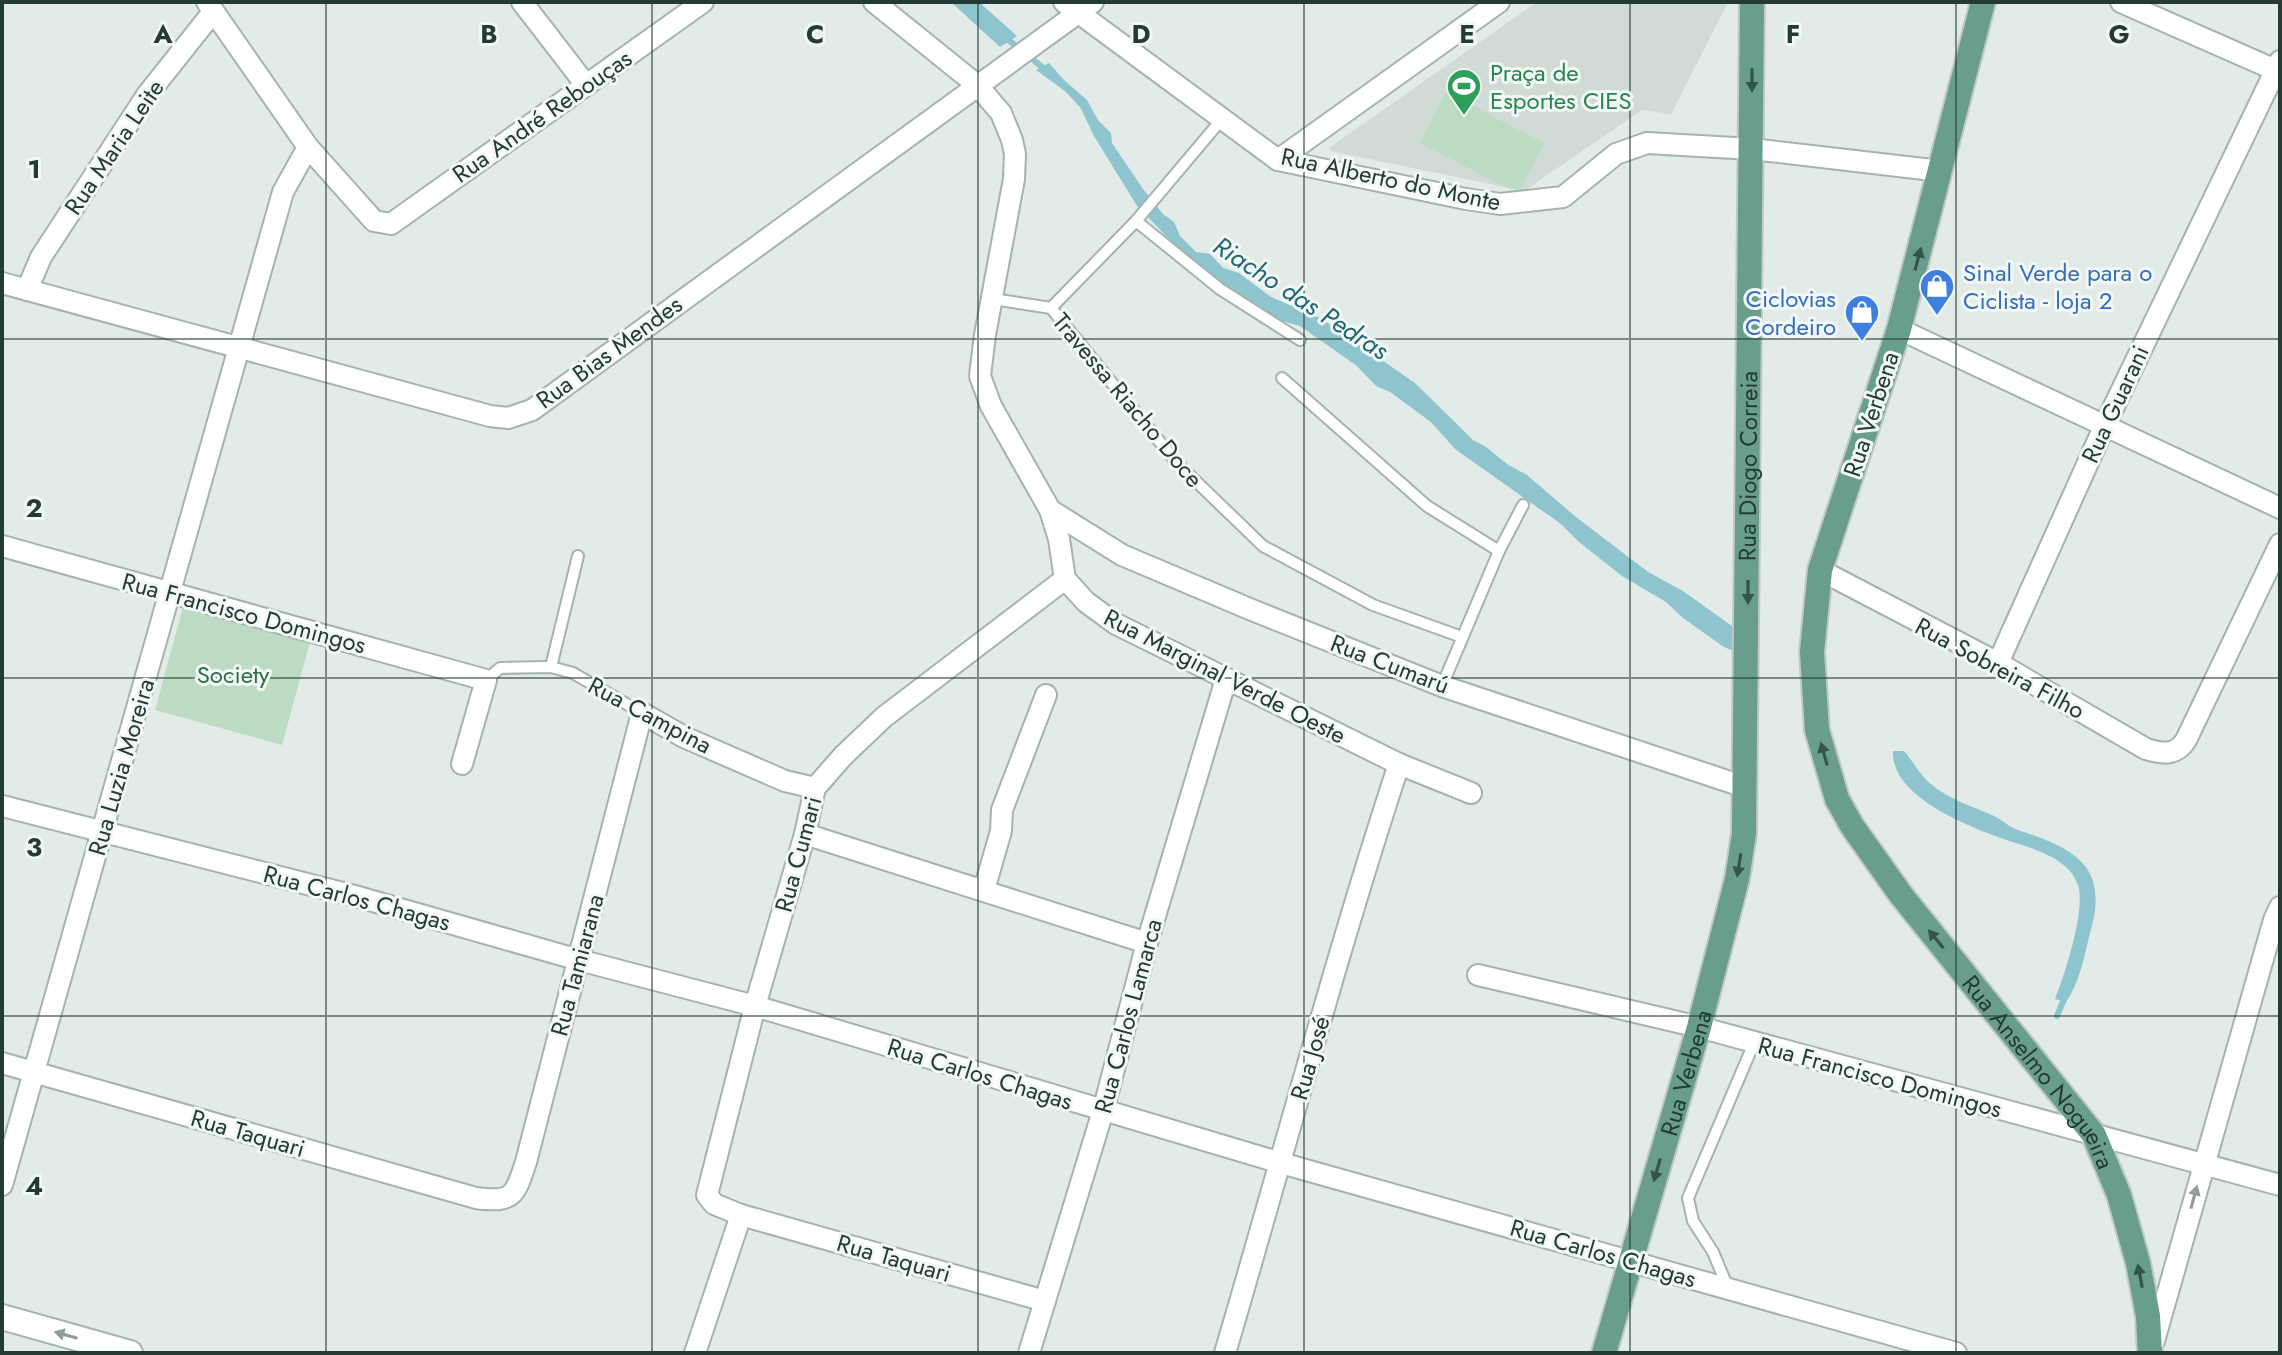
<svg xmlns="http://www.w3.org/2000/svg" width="2282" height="1355" viewBox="0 0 2282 1355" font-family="Jost,sans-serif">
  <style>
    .built { fill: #d0dbd5 }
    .green { fill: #bcdbc3 }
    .water { fill: #8dc4cd }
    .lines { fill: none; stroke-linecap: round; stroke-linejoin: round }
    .stream { stroke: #8dc4cd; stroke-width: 6 }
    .lane-casing { stroke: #a5b3ae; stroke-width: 14 }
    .street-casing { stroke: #a5b3ae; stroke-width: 24 }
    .secondary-casing { stroke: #a1b6ae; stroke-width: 28 }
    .primary-casing { stroke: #c1c8c6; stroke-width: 28 }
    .lane { stroke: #fff; stroke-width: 10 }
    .street { stroke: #fff; stroke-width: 20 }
    .secondary { stroke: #fff; stroke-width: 24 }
    .primary { stroke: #699e8f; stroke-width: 24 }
    .oneway { fill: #34544b }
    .oneway2 { fill: #919d9a }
    .grid { fill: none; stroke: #233b34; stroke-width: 2; stroke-opacity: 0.55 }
    .labels { text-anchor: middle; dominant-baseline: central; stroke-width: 6; stroke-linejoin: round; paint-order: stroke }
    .leisure-label { font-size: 24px; fill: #27864d; stroke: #f2f8f5; text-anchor: start }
    .street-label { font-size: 24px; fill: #233b34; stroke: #f2f8f5 }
    .shop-label { font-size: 24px; fill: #366cbe; stroke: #f2f8f5; text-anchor: start }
    .park-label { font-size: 24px; fill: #2f6f47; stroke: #f2f8f5 }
    .water-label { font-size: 26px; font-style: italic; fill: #216773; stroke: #f2f8f5 }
    .grid-label { font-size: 26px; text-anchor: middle; font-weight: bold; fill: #233b34; stroke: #f2f8f5; stroke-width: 6; stroke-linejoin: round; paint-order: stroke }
  </style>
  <rect width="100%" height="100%" fill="#e2ebe7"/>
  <path class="built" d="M1537,2H1728L1671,114L1642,110L1524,191L1330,151L1329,148Z"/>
  <g class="green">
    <path d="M1446,92L1544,143L1520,190L1507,188L1420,143Z"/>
    <path d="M184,604L311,638L282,745L155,710Z"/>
  </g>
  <g class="water">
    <path d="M951,2H979L1017,36L1000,47Z"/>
    <path d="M1049,63L1064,80L1087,100L1098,120L1111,133L1112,143L1143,189L1163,214L1174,222L1180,236L1196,252L1210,254L1223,268L1239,273L1271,297L1322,319L1415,383L1473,440L1486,447L1507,464L1527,475L1576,517L1648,572L1683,591L1743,634V655L1724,647L1683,618L1666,602L1622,576L1579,542L1561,524L1455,449L1431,422L1390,392L1376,386L1357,366L1300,326L1276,319L1210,275L1171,241L1145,214H1142L1094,136L1080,107L1065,91L1036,70Z"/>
    <path d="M1893,751H1904C1914,762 1920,776 1932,785C1949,799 1971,806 1992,815C2001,819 2009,827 2018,830C2075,849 2110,866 2090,933C2084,957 2080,982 2066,1002L2055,999C2065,974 2086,910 2078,885C2067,852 2018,846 1990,834C1956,821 1891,793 1893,751Z"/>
  </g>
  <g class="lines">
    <g class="stream">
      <path d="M1006,38L1047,71"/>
      <path d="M2057,1016L2065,997"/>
    </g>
    <g class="lane-casing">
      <g id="lane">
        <path d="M1136,221L1220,289L1300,340"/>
        <path d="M993,299L1051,308L1177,463L1263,546L1373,605L1462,637"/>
        <path d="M1051,308L1136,221L1222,119"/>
        <path d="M1282,378L1427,506L1499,551"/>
        <path d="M551,667L578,556"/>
        <path d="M486,680L500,668L551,667L573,673L642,713"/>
        <path d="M1442,686L1499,551L1523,505"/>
        <path d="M1728,1288L1713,1252L1693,1221L1688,1198L1754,1043"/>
      </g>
    </g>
    <g class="street-casing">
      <g id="street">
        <path d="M207,2L308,147L374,221L391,224L703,2"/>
        <path d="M522,2L586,85"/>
        <path d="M874,2L977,85L1001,113L1012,140L1015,154L1014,179L985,335L980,376L991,406L1050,510L1059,539L1065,579L1086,602L1116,624L1399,764L1471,793"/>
        <path d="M1064,2L1278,160L1466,199L1500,204L1563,197L1616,154L1647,143L1752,149L1941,171"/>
        <path d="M2121,2L2280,72"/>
        <path d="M1278,160L1499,2"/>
        <path d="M2,283L490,416L508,418L532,410L1093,2"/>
        <path d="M27,290L41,257L147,95L213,12"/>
        <path d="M1899,329L2280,508"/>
        <path d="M1050,510L1122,555L1252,610L1442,686L1745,787"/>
        <path d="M2,546L486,680L462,764"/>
        <path d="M1820,570L1998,663L2146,749C2162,754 2176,756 2186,740L2280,544"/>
        <path d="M1998,663L2104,427L2280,61"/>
        <path d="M2,806L362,898L579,960L755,1006L1281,1163L1956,1353"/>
        <path d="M805,834L1147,943"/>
        <path d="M984,890L1001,831L1002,810L1046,695"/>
        <path d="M1478,975L1699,1027L2280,1185"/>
        <path d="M2,1063L476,1198C514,1203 515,1195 526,1162L642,713L684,737L785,781L815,788"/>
        <path d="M2,1185L283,192L308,147"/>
        <path d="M1045,1301L741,1215L714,1204L707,1195L755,1006L805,834L815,788L843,756L884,717L1065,579"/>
        <path d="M2154,1341L2274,920L2280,907"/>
        <path d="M695,1353L741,1215"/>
        <path d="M1029,1353L1103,1111L1147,943L1226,679"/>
        <path d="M1225,1353C1283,1157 1335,958 1399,764"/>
      </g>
    </g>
    <g class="secondary-casing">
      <path id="secondary" d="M2,1317L130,1353"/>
    </g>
    <g class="primary-casing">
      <g id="primary">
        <path id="s1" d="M1983,2L1899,329L1820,570L1812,652L1817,730L1837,799L1852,826L1901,895L2094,1135L2119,1195L2138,1263L2148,1316L2150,1353"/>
        <path id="s2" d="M1604,1353L1699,1027L1737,879L1744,834L1752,2"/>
      </g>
    </g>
    <use href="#lane" class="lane"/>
    <use href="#street" class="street"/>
    <use href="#secondary" class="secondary"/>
    <use href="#primary" class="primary"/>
  </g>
  <defs><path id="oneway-solid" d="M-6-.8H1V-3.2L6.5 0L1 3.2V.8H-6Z" transform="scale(2)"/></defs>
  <g class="oneway">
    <use href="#oneway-solid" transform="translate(1752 80) rotate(90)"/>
    <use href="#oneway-solid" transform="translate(1918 259) rotate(-75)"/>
    <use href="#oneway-solid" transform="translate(1748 592) rotate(90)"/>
    <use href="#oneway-solid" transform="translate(1824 754) rotate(-106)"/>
    <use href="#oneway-solid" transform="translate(1739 865) rotate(99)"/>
    <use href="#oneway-solid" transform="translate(1936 939) rotate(-129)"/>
    <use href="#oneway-solid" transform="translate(1657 1170) rotate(106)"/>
    <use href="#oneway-solid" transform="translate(2140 1276) rotate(-101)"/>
  </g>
  <g class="oneway2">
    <use href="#oneway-solid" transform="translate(2194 1197) rotate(-75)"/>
    <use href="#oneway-solid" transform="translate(66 1335) rotate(-164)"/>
  </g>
  <path class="grid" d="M326,2V1353M652,2V1353M978,2V1353M1304,2V1353M1630,2V1353M1956,2V1353M2,339H2280M2,678H2280M2,1016H2280"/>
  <defs>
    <g id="stadium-pin" transform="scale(1.8)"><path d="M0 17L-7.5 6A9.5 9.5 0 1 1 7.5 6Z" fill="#2e9e5b" stroke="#f2f8f5"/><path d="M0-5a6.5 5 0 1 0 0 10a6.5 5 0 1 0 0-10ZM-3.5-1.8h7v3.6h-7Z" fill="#fff"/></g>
    <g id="shop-pin" transform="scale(1.8)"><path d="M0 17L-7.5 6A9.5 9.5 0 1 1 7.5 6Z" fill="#3f7fe0" stroke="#f2f8f5"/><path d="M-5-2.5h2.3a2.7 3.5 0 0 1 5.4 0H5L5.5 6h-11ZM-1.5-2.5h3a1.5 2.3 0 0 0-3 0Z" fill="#fff"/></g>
  </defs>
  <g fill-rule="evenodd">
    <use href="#stadium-pin" x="1464" y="86"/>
    <use href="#shop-pin" x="1937" y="286"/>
    <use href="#shop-pin" x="1862" y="312"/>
  </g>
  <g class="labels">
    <g class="leisure-label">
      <text x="1490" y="72">Praça de<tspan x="1490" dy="28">Esportes CIES</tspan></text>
    </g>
    <g class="street-label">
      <text transform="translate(542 116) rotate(-35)">Rua André Rebouças</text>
      <text transform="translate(114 147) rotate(-56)">Rua Maria Leite</text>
      <text transform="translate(1391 179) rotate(12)">Rua Alberto do Monte</text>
      <text transform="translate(609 352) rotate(-36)">Rua Bias Mendes</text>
      <text transform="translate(1128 400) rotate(50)">Travessa Riacho Doce</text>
      <text transform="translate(2115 404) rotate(-65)">Rua Guarani</text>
      <text transform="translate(1871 414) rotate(-72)">Rua Verbena</text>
      <text stroke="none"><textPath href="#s2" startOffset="906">Rua Diogo Correia</textPath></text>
      <text transform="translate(244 613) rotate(15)">Rua Francisco Domingos</text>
      <text transform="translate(1390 664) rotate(21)">Rua Cumarú</text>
      <text transform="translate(2000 668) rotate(28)">Rua Sobreira Filho</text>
      <text transform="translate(1225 676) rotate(27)">Rua Marginal Verde Oeste</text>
      <text transform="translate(650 715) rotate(28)">Rua Campina</text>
      <text transform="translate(121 767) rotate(-74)">Rua Luzia Moreira</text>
      <text transform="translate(798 854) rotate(-75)">Rua Cumari</text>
      <text transform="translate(357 898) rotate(15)">Rua Carlos Chagas</text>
      <text transform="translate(577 965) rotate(-75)">Rua Tamiarana</text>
      <text transform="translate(1128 1016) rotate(-75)">Rua Carlos Lamarca</text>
      <text transform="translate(1310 1058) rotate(-74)">Rua José</text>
      <text stroke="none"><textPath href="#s2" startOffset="292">Rua Verbena</textPath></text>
      <text transform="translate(980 1074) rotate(17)">Rua Carlos Chagas</text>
      <text stroke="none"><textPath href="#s1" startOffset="1164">Rua Anselmo Nogueira</textPath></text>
      <text transform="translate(1880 1077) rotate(15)">Rua Francisco Domingos</text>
      <text transform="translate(248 1133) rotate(16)">Rua Taquari</text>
      <text transform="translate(1603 1253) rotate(16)">Rua Carlos Chagas</text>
      <text transform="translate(894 1258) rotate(16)">Rua Taquari</text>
    </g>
    <g class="shop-label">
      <text x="1963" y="272">Sinal Verde para o<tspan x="1963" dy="28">Ciclista - loja 2</tspan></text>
      <text x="1836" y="298" text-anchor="end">Ciclovias<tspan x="1836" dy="28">Cordeiro</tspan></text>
    </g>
    <g class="park-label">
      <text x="233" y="674">Society</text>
    </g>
    <g class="water-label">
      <text transform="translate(1301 298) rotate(33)">Riacho das Pedras</text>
    </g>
  </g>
  <g class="grid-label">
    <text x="163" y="43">A</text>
    <text x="489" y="43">B</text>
    <text x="815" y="43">C</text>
    <text x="1141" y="43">D</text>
    <text x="1467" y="43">E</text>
    <text x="1793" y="43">F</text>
    <text x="2119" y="43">G</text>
    <text x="34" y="178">1</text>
    <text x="34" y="517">2</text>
    <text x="34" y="856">3</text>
    <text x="34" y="1195">4</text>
  </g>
  <rect width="2282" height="1355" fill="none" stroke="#233b34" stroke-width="8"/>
</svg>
